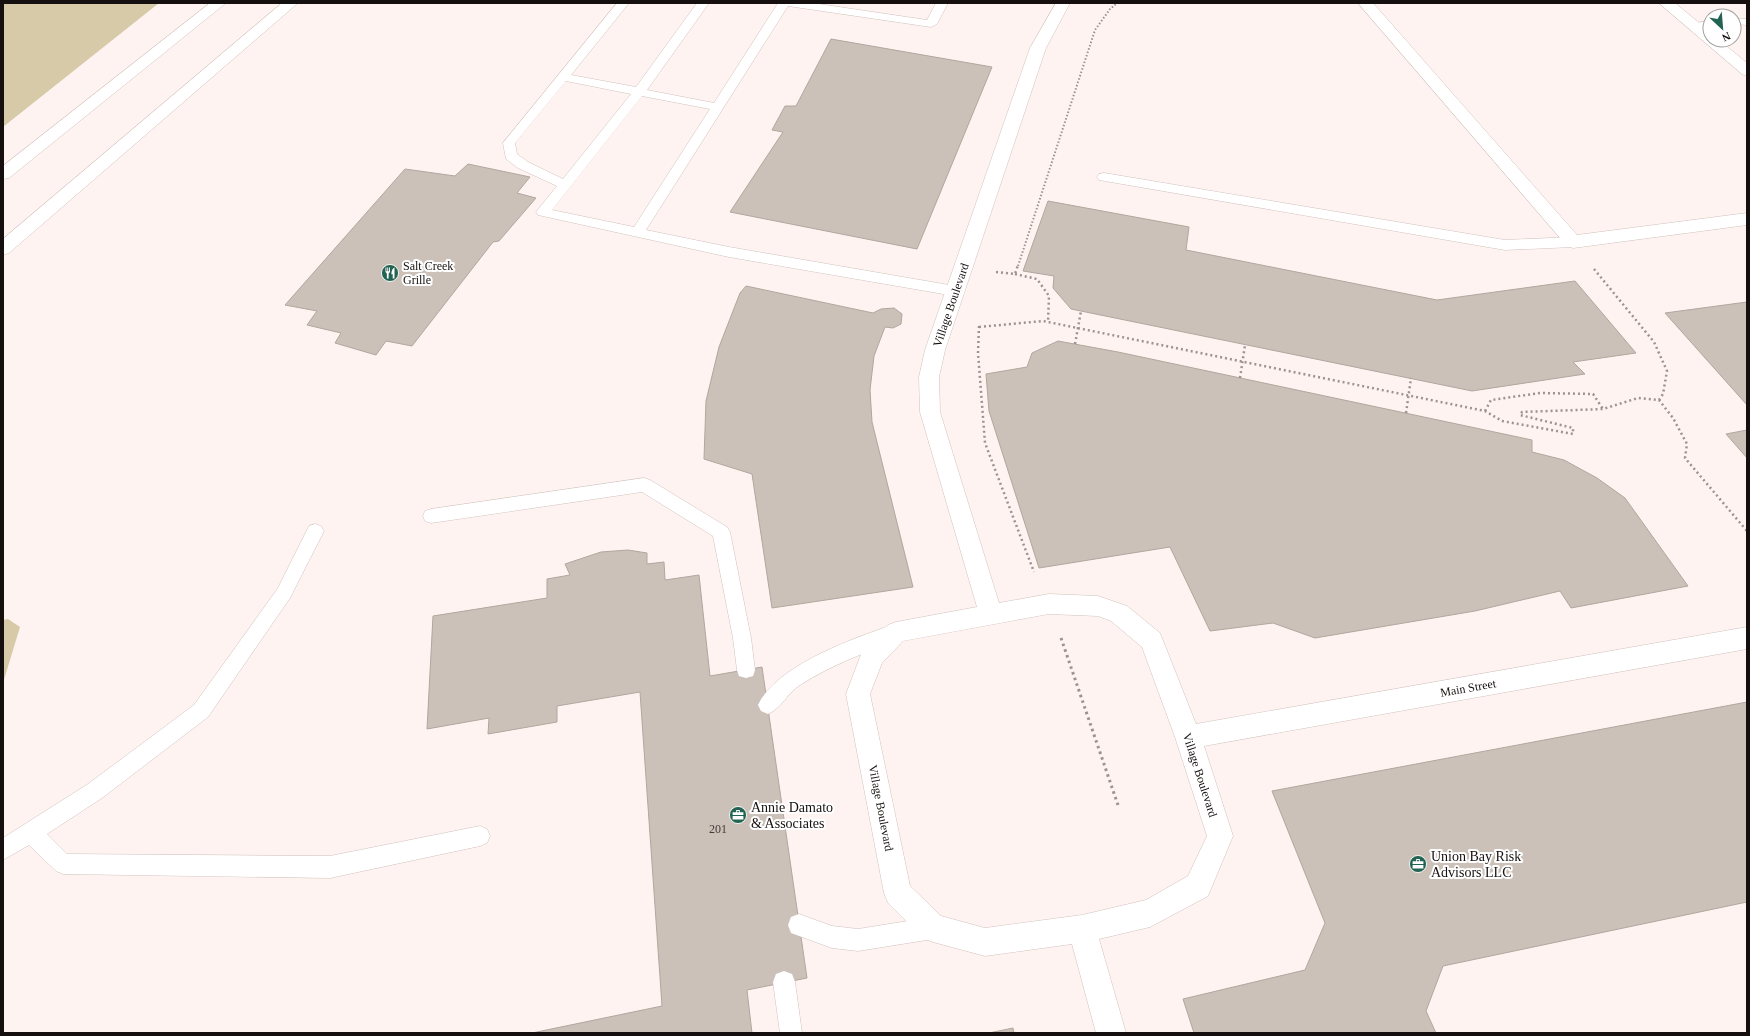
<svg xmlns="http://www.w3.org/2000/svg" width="1750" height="1036" viewBox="0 0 1750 1036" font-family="Georgia,serif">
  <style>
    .green { fill: #d7caa9 }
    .building { fill: #cbc1b8; stroke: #b1a79f }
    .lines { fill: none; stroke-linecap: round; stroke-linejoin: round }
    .lane-casing { stroke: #d0c2be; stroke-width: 1 }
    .street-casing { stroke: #d0c2be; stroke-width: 1 }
    .highway-casing { stroke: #d0c2be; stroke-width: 1 }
    .path-far2 { stroke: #9b9390; stroke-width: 2; stroke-dasharray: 1.5 2; stroke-linecap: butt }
    .path-far1 { stroke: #9b9390; stroke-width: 2.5; stroke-dasharray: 2 3; stroke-linecap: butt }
    .path { stroke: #9b9390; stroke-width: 3; stroke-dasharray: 2.5 3.5; stroke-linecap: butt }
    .lane { fill: #fff; fill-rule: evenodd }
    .street { fill: #fff; fill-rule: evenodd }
    .highway { fill: #fff; fill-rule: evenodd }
    .path-bridge { stroke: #9b9390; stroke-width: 2.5; stroke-dasharray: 2 3; stroke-linecap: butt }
    .labels { text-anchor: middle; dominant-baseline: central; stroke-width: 4; stroke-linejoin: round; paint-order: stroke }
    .poi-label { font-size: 12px; fill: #15100f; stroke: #fff; text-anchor: start }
    .street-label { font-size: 12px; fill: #15100f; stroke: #fff }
    .near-number-label { font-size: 12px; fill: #423c39 }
    .near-poi-label { font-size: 14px; fill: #15100f; stroke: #fff; text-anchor: start }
  </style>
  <rect width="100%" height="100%" fill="#fef3f0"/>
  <g class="green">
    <path d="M3,3H159L3,127Z"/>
    <path d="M8,619L20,627L3,683V620Z"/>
  </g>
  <g class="building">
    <path d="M831,39L992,67L917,249L730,212L783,132L772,130L785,106H796Z"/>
    <path d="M468,164L530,177L517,193L536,198L499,241L493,242L412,346L386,341L376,355L335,343L341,333L307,325L317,311L285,305L405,169L455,176Z"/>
    <path d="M1048,201L1189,227L1186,250L1437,300L1575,281L1636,353L1573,362L1585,374L1472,391L1071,309L1053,288L1054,276L1023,271Z"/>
    <path d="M746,286L873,313L881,309L894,308L902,314L901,324L893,328L885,327L874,356L870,390L872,422L913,587L772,608L752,474L704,459L706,401L719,347L740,293Z"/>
    <path d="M1747,302V405L1665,313Z"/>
    <path d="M1058,341L1118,352L1532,440V452L1564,460L1597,478L1625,498L1688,586L1571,608L1560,591L1475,611L1315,638L1273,623L1210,631L1170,547L1039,568L989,411L986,374L1027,367L1032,353Z"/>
    <path d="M1747,430V458L1726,434Z"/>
    <path d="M628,550L647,553V564L664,562L665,580L699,575L710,676L762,667L807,978L747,990L752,1033H532L662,1006L640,692L557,706V722L488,734L489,718L427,729L433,616L547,598V579L570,575L565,564L601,552Z"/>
    <path d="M1747,702V902L1443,966L1426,1011L1436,1033H1194L1183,999L1305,970L1325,923L1272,791Z"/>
    <path d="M1013,1028L1014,1033H989Z"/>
  </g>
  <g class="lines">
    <g class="lane-casing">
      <g id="lane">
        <path d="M617,3H629L571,75L636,87L697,3H709L647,90L714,103L778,3H812L927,20L936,3H948L937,24L931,27L788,6L646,230L729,247L955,286L960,287L962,291L960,295L955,296L729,257L538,215L536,212L557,186L518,168L506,159L503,143ZM566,81L631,94L563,179L528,162L517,154L515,143ZM642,96L710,109L634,227L552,210Z"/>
        <path d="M1734,18L1747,19V25L1734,24Z"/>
        <path d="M1710,21V27L1694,29L1688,26L1690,24Z"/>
        <path d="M1104,173L1505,240L1573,237L1578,239L1580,242L1578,245L1573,247L1505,250L1099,180L1097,177L1099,174Z"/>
        <path d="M644,478L650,480L727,527L730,532L751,638L755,670L753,676L746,678L739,676L737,670L733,638L713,536L642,492L431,523L425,521L423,516L425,511L431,509Z"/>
        <path d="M315,524L321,526L324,531L290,598L208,717L102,798L47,834L67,854L330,856L480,826L487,829L490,836L487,843L480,846L330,878L63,874L56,871L29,845L3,860V838L88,784L194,705L278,588L309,526Z"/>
        <path d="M892,625L898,627L901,633L898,639C865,653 831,665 800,685C787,693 782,708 768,714L761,711L758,705C777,665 852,639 892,625Z"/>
        <path d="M799,914L832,926L858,929L933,917L941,920L944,928L941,936L933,939L858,951L832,948L791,933L788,925L791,917Z"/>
        <path d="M784,971L792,974L795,982L802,1033H780L773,982L776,974Z"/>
      </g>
    </g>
    <g class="street-casing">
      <g id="street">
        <path d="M1056,3H1070L1046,48L945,350L939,377L940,412L999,603L1049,594L1098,596L1127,606L1160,633L1196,724L1747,627V649L1204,746L1233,836L1208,896L1150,927L1099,939L1126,1033H1096L1072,944L985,956L933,942L923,938L888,903L884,893L846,694L863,649L888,625L896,622L977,607L920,412L919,377L925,350L1030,48ZM1049,614L1098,616L1111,621L1142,647L1175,737L1207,836L1188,876L1146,900L1082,915L985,928L941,916L910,886L870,694L882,663L903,641Z"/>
        <path d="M1358,3H1373L1577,235L1747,213V225L1573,248L1567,246Z"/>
        <path d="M1659,3H1675L1710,32V40H1719L1747,63V76L1742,74Z"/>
      </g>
    </g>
    <g class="highway-casing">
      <g id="highway">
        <path d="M210,3H226L9,178L3,179V166Z"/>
        <path d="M282,3H298L9,253L3,255V239Z"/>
      </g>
    </g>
    <path class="path-far2" d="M1018,266L1095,30L1110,9L1117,3"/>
    <g class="path-far1">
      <path d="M1594,269L1654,342L1667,371L1663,394L1659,400"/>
      <path d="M996,272L1015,274L1018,265"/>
      <path d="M1015,274L1037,279L1049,296L1048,322"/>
      <path d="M979,326L978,353L985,443L1034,572"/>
      <path d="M979,327L1043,321L1485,411L1502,421L1573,434V428L1520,415L1522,412L1603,409L1638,398L1659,400L1673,418L1687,444L1685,458L1747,531"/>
      <path d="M1485,411L1491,400L1540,393L1593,394L1603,409"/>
    </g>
    <path class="path" d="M1061,638L1119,808"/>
    <use href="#lane" class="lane"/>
    <use href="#street" class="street"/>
    <use href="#highway" class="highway"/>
    <g class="path-bridge">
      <path d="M1075,344L1081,311"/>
      <path d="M1240,378L1245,345"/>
      <path d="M1406,413L1411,378"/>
    </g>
  </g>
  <defs>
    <g id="restaurant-disc" transform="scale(0.9)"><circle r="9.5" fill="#226352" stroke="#fff"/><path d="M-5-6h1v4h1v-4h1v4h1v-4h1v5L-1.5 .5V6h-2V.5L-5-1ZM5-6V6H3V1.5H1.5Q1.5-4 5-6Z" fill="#fff"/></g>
    <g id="office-disc" transform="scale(0.9)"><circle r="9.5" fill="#226352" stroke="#fff"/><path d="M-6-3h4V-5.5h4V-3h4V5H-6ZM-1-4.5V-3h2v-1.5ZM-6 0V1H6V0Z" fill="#fff"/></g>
  </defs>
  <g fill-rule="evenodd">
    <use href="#restaurant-disc" x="390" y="273"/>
    <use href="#office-disc" x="738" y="815"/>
    <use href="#office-disc" x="1418" y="864"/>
  </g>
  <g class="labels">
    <g class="poi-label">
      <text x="403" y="266">Salt Creek<tspan x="403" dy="14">Grille</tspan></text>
    </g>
    <g class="street-label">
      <text transform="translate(951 305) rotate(-71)">Village Boulevard</text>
      <text transform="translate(1468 688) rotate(-10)">Main Street</text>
      <text transform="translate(1200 775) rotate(72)">Village Boulevard</text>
      <text transform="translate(881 808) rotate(79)">Village Boulevard</text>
    </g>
    <g class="near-number-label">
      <text x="718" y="829">201</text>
    </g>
    <g class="near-poi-label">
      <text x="751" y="807">Annie Damato<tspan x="751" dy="16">&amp; Associates</tspan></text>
      <text x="1431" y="856">Union Bay Risk<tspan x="1431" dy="16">Advisors LLC</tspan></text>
    </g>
  </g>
  <rect width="1750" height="1036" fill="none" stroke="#15100f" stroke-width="8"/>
  <g transform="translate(1722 28) rotate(154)"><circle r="19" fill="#ffffff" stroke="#a19f9f"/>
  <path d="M0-3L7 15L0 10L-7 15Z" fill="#226352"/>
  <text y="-6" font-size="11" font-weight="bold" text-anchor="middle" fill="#15100f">N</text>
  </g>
</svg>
